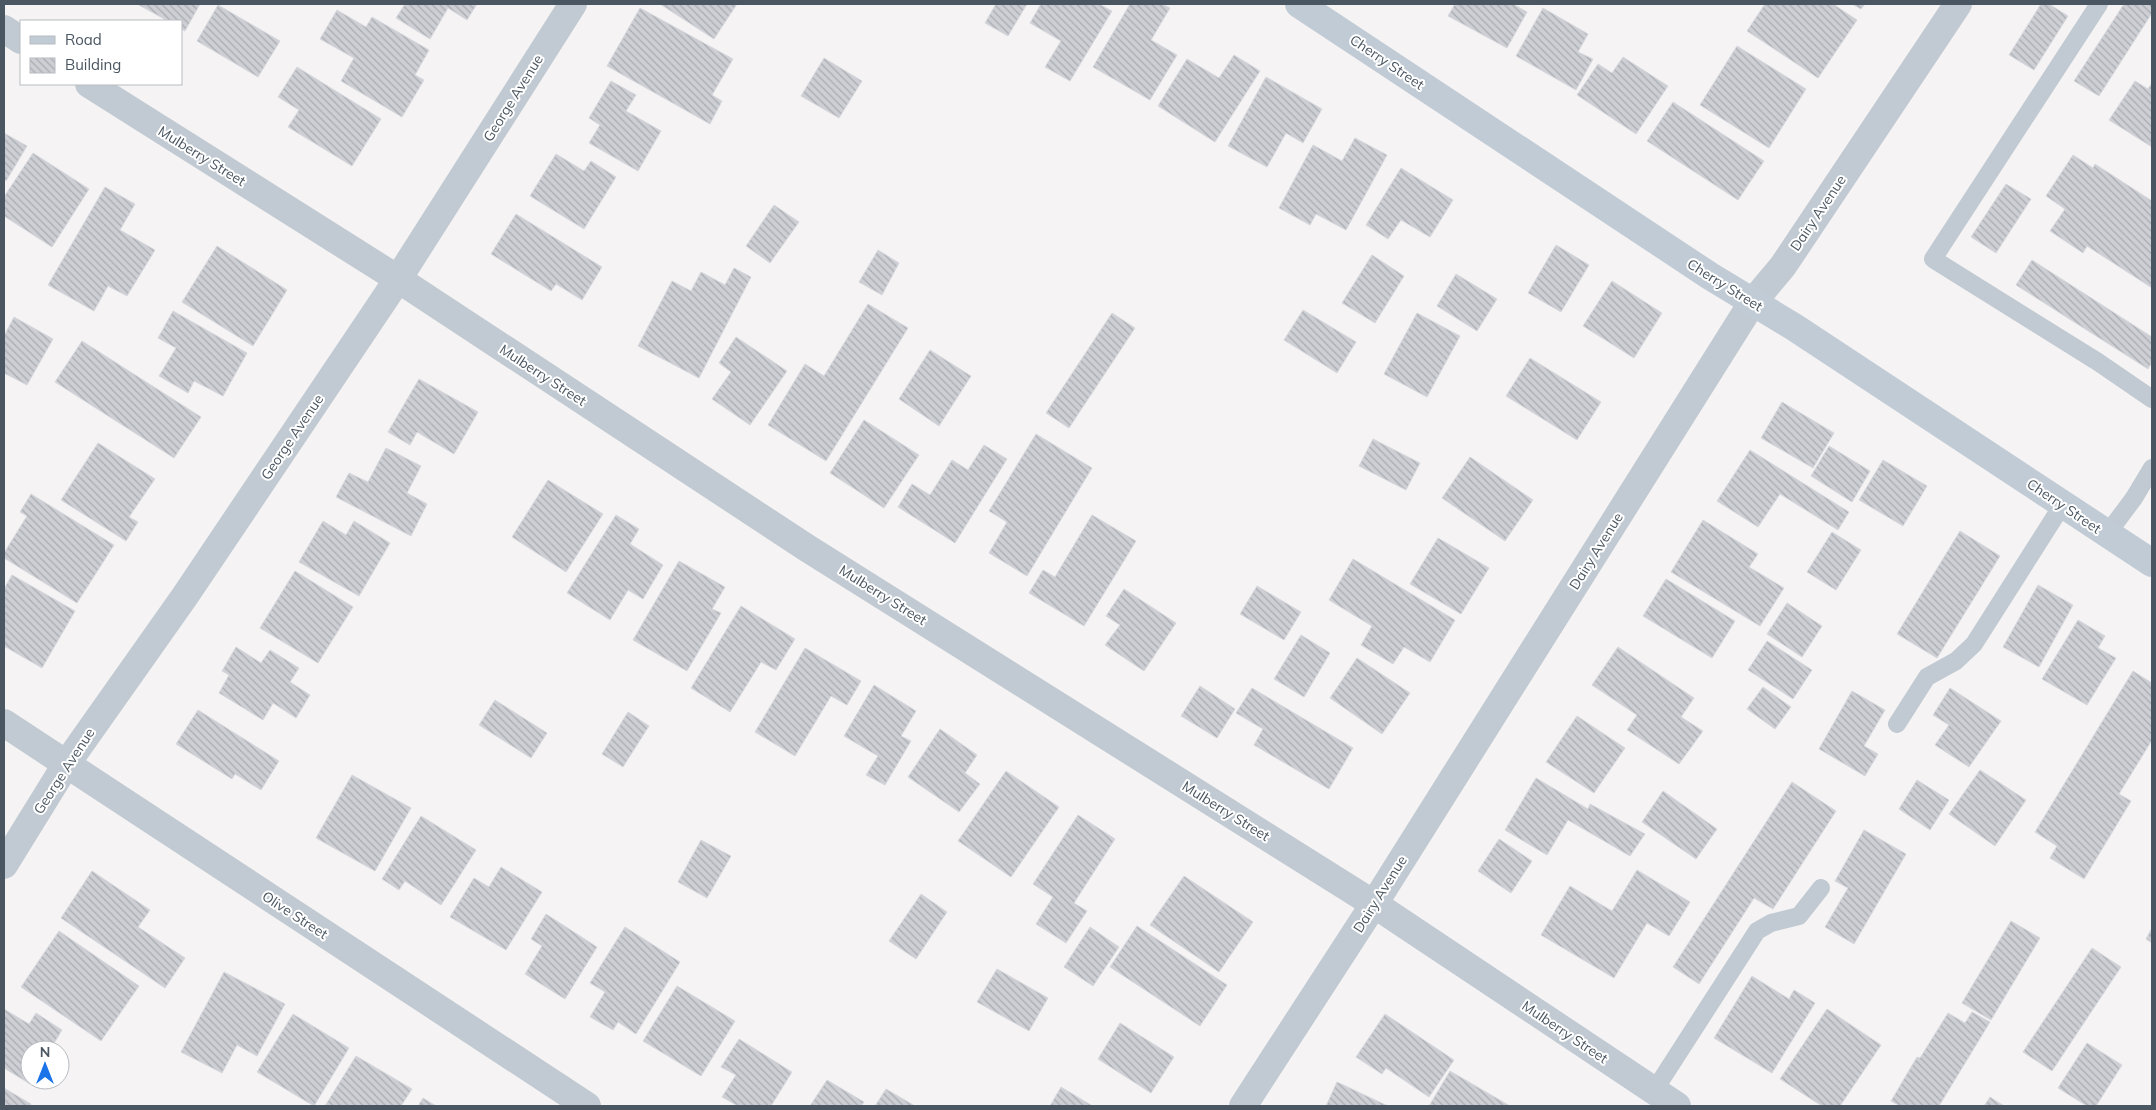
<svg xmlns="http://www.w3.org/2000/svg" width="2156" height="1110" viewBox="0 0 2156 1110" font-family="Mulish,sans-serif">
  <style>
    .building { fill: url(#building-back-hatch); stroke: #d7d9de }
    .lines { fill: none; stroke-linecap: round; stroke-linejoin: round }
    .lane { stroke: #c1cad2; stroke-width: 18 }
    .street { stroke: #c1cad2; stroke-width: 28 }
    .secondary { stroke: #c1cbd6; stroke-width: 28 }
    .labels { text-anchor: middle; dominant-baseline: central; stroke-width: 4; stroke-linejoin: round; paint-order: stroke }
    .street-label { font-size: 14px; fill: #4a5661; stroke: #fff }
  </style>
  <defs>
    <pattern id="building-back-hatch" width="6" height="6" patternUnits="userSpaceOnUse" patternTransform="scale(1.25)"><rect width="6" height="6" fill="#cdcfd5"/><path d="M-1 5l2 2M0 0l6 6M5-1l2 2" fill="none" stroke="#a8abb0"/></pattern>
  </defs>
  <rect width="100%" height="100%" fill="#f5f3f3"/>
  <g class="building">
    <path d="M137,4H200L185,31L181,29V21H168Z"/>
    <path d="M405,4H477L467,20L448,8L430,39L396,18Z"/>
    <path d="M660,4H737L714,39Z"/>
    <path d="M996,4H1027L1008,36L985,23Z"/>
    <path d="M1041,4H1099L1112,11L1070,81L1045,67L1061,41L1030,23Z"/>
    <path d="M1130,4H1162L1170,8L1151,40L1177,55L1150,100L1093,67Z"/>
    <path d="M1455,4H1513L1527,12L1507,48L1448,16Z"/>
    <path d="M1765,4H1833L1857,20L1818,78L1747,31Z"/>
    <path d="M1852,4H1865L1861,9Z"/>
    <path d="M2041,4H2049L2068,16L2034,70L2009,55Z"/>
    <path d="M2124,4H2152V13L2099,96L2074,81Z"/>
    <path d="M218,5L280,41L258,77L197,41Z"/>
    <path d="M640,8L733,59L712,95L722,101L710,124L607,66Z"/>
    <path d="M1543,8L1588,34L1578,52L1593,59L1576,90L1516,56Z"/>
    <path d="M337,10L366,27L372,17L429,50L415,75L424,80L402,117L341,81L354,58L320,39Z"/>
    <path d="M1737,46L1806,89L1769,148L1700,105Z"/>
    <path d="M1234,55L1260,71L1215,142L1158,106L1187,59L1219,78Z"/>
    <path d="M1623,57L1668,86L1636,134L1577,95L1598,64L1612,73Z"/>
    <path d="M824,58L862,81L839,118L801,96Z"/>
    <path d="M297,67L381,119L352,166L288,127L299,110L278,97Z"/>
    <path d="M1266,77L1322,109L1303,143L1286,133L1267,167L1228,146Z"/>
    <path d="M611,81L636,95L626,111L661,131L638,171L589,143L600,125L589,118Z"/>
    <path d="M2135,81L2148,89L2152,83V147L2109,120Z"/>
    <path d="M1673,102L1764,161L1738,200L1647,141Z"/>
    <path d="M4,133L27,146L6,181L4,179Z"/>
    <path d="M1355,138L1387,155L1346,230L1316,214L1310,225L1279,208L1313,145L1342,161Z"/>
    <path d="M33,153L89,189L52,247L4,216V197Z"/>
    <path d="M556,154L584,171L591,161L616,177L584,229L530,196Z"/>
    <path d="M2073,155L2093,168L2095,164L2152,201V288L2087,246L2083,253L2050,231L2065,209L2046,196Z"/>
    <path d="M1401,168L1453,200L1430,237L1401,220L1388,239L1366,225Z"/>
    <path d="M2006,184L2031,199L1996,253L1971,237Z"/>
    <path d="M105,187L135,204L120,230L155,250L127,296L108,286L94,311L48,285Z"/>
    <path d="M774,205L799,222L770,263L746,246Z"/>
    <path d="M516,214L602,267L582,300L556,284L551,291L491,254Z"/>
    <path d="M1556,245L1589,265L1561,312L1528,293Z"/>
    <path d="M217,246L287,290L253,346L182,302Z"/>
    <path d="M878,250L899,263L882,295L859,282Z"/>
    <path d="M1372,255L1404,276L1375,323L1342,303Z"/>
    <path d="M2032,260L2152,337V362L2148,369L2016,285Z"/>
    <path d="M734,268L751,277L699,378L638,346L672,281L691,291L701,272L725,285Z"/>
    <path d="M1456,274L1497,299L1477,331L1437,306Z"/>
    <path d="M1612,281L1662,313L1634,358L1583,326Z"/>
    <path d="M868,304L908,328L826,461L768,425L805,364L824,376Z"/>
    <path d="M1303,310L1356,342L1337,373L1284,340Z"/>
    <path d="M173,311L247,353L223,396L194,381L188,393L159,376L176,348L158,338Z"/>
    <path d="M1112,313L1135,328L1069,428L1046,413Z"/>
    <path d="M1417,313L1460,336L1427,397L1384,374Z"/>
    <path d="M14,317L53,339L27,385L4,373V336Z"/>
    <path d="M736,337L787,371L750,425L712,399L731,372L719,363Z"/>
    <path d="M82,341L201,417L174,458L55,382Z"/>
    <path d="M930,350L971,376L939,426L899,399Z"/>
    <path d="M1530,358L1601,402L1577,440L1506,396Z"/>
    <path d="M419,379L478,412L454,454L417,432L410,445L388,432Z"/>
    <path d="M1782,402L1834,433L1813,468L1761,438Z"/>
    <path d="M864,420L919,455L884,508L830,473Z"/>
    <path d="M1036,434L1092,468L1027,576L989,553L1007,522L989,511Z"/>
    <path d="M1373,439L1420,463L1406,490L1359,466Z"/>
    <path d="M98,443L155,479L129,517L138,522L126,541L61,500Z"/>
    <path d="M984,445L1007,459L955,543L898,507L912,484L930,495L952,460L968,470Z"/>
    <path d="M1829,446L1870,471L1852,502L1811,476Z"/>
    <path d="M386,448L421,466L407,493L427,504L411,536L336,497L349,473L368,482Z"/>
    <path d="M1750,450L1849,512L1838,530L1780,494L1758,527L1717,501Z"/>
    <path d="M1470,457L1533,500L1505,541L1442,498Z"/>
    <path d="M1883,460L1927,486L1903,526L1859,500Z"/>
    <path d="M548,480L603,514L566,572L512,537Z"/>
    <path d="M31,494L114,545L77,603L4,558V553L27,516L20,512Z"/>
    <path d="M616,515L639,529L630,544L663,565L643,599L628,590L610,620L567,593Z"/>
    <path d="M1092,515L1136,541L1084,626L1029,593L1043,570L1055,577Z"/>
    <path d="M1703,520L1758,554L1749,567L1784,588L1760,626L1671,572Z"/>
    <path d="M323,521L346,535L354,521L390,543L359,596L299,562Z"/>
    <path d="M1960,531L2000,556L1937,658L1897,634Z"/>
    <path d="M1832,532L1861,550L1836,590L1807,572Z"/>
    <path d="M1438,538L1489,568L1461,614L1410,584Z"/>
    <path d="M1353,559L1455,620L1430,662L1404,647L1393,664L1361,645L1372,626L1329,600Z"/>
    <path d="M679,561L725,587L712,609L721,613L687,671L633,640Z"/>
    <path d="M295,571L353,607L318,663L260,628Z"/>
    <path d="M12,575L75,611L42,668L4,646V589Z"/>
    <path d="M1666,579L1735,621L1712,658L1643,616Z"/>
    <path d="M2038,585L2073,605L2039,667L2003,647Z"/>
    <path d="M1257,586L1301,612L1284,640L1240,614Z"/>
    <path d="M1124,589L1176,623L1144,671L1105,645L1120,625L1106,616Z"/>
    <path d="M1787,603L1822,626L1802,657L1767,634Z"/>
    <path d="M741,606L795,639L776,670L761,662L730,712L691,688Z"/>
    <path d="M2078,620L2105,636L2098,648L2116,658L2087,705L2042,679Z"/>
    <path d="M1301,635L1330,653L1304,697L1274,679Z"/>
    <path d="M1767,641L1812,670L1793,699L1748,670Z"/>
    <path d="M236,647L261,663L270,650L299,668L290,682L310,695L296,718L273,703L263,720L219,693L229,675L222,671Z"/>
    <path d="M1618,647L1694,698L1681,717L1703,731L1679,764L1627,730L1637,715L1592,685Z"/>
    <path d="M805,648L861,681L847,705L831,696L795,756L755,732Z"/>
    <path d="M1357,658L1410,693L1382,734L1330,698Z"/>
    <path d="M2133,671L2152,683V740L2119,794L2131,801L2084,879L2050,858L2057,846L2035,832Z"/>
    <path d="M874,685L916,711L901,736L911,741L885,785L866,775L878,756L844,736Z"/>
    <path d="M1200,686L1235,709L1217,738L1181,716Z"/>
    <path d="M1763,687L1791,707L1775,729L1747,709Z"/>
    <path d="M1252,688L1353,748L1329,789L1254,745L1263,729L1236,713Z"/>
    <path d="M1950,688L2001,721L1969,767L1935,745L1949,725L1933,715Z"/>
    <path d="M1852,691L1885,710L1864,746L1878,754L1865,776L1819,749Z"/>
    <path d="M495,700L547,733L531,758L479,725Z"/>
    <path d="M198,710L279,761L261,790L235,774L232,779L176,744Z"/>
    <path d="M628,712L649,726L623,767L602,754Z"/>
    <path d="M1577,716L1625,748L1594,793L1546,762Z"/>
    <path d="M940,729L977,755L965,773L980,784L959,812L908,777Z"/>
    <path d="M1980,770L2026,800L1995,846L1949,814Z"/>
    <path d="M1006,771L1059,807L1011,877L958,841Z"/>
    <path d="M352,775L411,808L375,871L316,838Z"/>
    <path d="M1536,778L1588,809L1590,804L1645,834L1630,856L1568,820L1547,855L1505,830Z"/>
    <path d="M1917,780L1949,800L1930,830L1899,809Z"/>
    <path d="M1792,782L1836,811L1773,909L1754,898L1699,984L1673,967Z"/>
    <path d="M1663,791L1717,829L1696,859L1642,822Z"/>
    <path d="M1078,815L1115,839L1074,903L1087,911L1066,943L1036,924L1053,897L1033,884Z"/>
    <path d="M421,816L476,850L441,905L405,881L399,890L382,879Z"/>
    <path d="M1864,830L1906,854L1854,944L1825,927L1848,888L1835,881Z"/>
    <path d="M1499,839L1532,861L1511,893L1478,871Z"/>
    <path d="M701,840L731,856L707,898L678,882Z"/>
    <path d="M501,867L542,892L506,950L450,917L474,878L489,887Z"/>
    <path d="M1637,870L1690,902L1669,936L1647,923L1614,978L1541,935L1570,886L1612,911Z"/>
    <path d="M92,871L150,910L138,927L185,958L165,988L61,918Z"/>
    <path d="M1184,876L1253,922L1219,972L1150,925Z"/>
    <path d="M921,894L947,912L916,959L889,941Z"/>
    <path d="M546,914L597,947L565,999L525,974L542,946L531,939Z"/>
    <path d="M2011,921L2040,938L1991,1020L1962,1003Z"/>
    <path d="M1137,926L1227,985L1200,1026L1110,967Z"/>
    <path d="M625,927L680,962L636,1034L618,1022L613,1030L590,1017L605,992L590,983Z"/>
    <path d="M1090,927L1119,947L1093,986L1064,967Z"/>
    <path d="M2152,928V943L2146,939Z"/>
    <path d="M59,931L139,986L101,1041L21,987Z"/>
    <path d="M2092,948L2121,967L2052,1071L2023,1052Z"/>
    <path d="M997,969L1048,998L1029,1031L977,1002Z"/>
    <path d="M224,972L285,1004L257,1056L237,1045L222,1073L181,1052Z"/>
    <path d="M1752,976L1789,999L1794,990L1815,1003L1772,1073L1714,1038Z"/>
    <path d="M677,986L735,1021L701,1076L643,1041Z"/>
    <path d="M4,1009L29,1024L36,1013L62,1030L50,1050H30V1080H32L30,1084L4,1068Z"/>
    <path d="M1827,1009L1881,1045L1840,1106H1822L1780,1079Z"/>
    <path d="M1972,1012L1990,1022L1939,1106H1900L1891,1101L1917,1057L1920,1058L1948,1013L1965,1023Z"/>
    <path d="M293,1014L349,1048L314,1106L257,1072Z"/>
    <path d="M1385,1014L1454,1060L1429,1097L1386,1068L1382,1074L1356,1057Z"/>
    <path d="M1120,1023L1174,1057L1151,1093L1098,1059Z"/>
    <path d="M739,1039L792,1072L771,1106H738L722,1097L736,1075L721,1067Z"/>
    <path d="M2087,1043L2122,1065L2096,1106H2087L2058,1088Z"/>
    <path d="M356,1056L412,1089L401,1106H325Z"/>
    <path d="M1450,1071L1510,1106H1429Z"/>
    <path d="M827,1080L864,1102L861,1106H810Z"/>
    <path d="M1337,1082L1388,1106H1326Z"/>
    <path d="M1061,1087L1091,1105V1106H1050Z"/>
    <path d="M4,1088L31,1104L30,1106H4Z"/>
    <path d="M886,1089L915,1106H875Z"/>
    <path d="M1990,1097L2004,1106H1984Z"/>
    <path d="M423,1098L436,1106H418Z"/>
  </g>
  <g class="lines">
    <g class="lane">
      <path d="M2099,4L1933,259L2098,362L2152,399"/>
      <path d="M2107,534L2134,498L2152,468"/>
      <path d="M1897,724L1927,677L1956,661L1974,644L2063,504"/>
      <path d="M1654,1091L1757,931L1771,923L1799,916L1821,888"/>
    </g>
    <g class="street">
      <path d="M4,29L21,40"/>
      <path d="M89,84L398,279L807,548L1374,904L1677,1106"/>
      <path d="M4,723L587,1106"/>
      <path d="M4,865L67,763L185,596L398,279L573,4"/>
      <path d="M1243,1106L1374,904L1752,303L1783,266L1958,4"/>
    </g>
    <path class="secondary" d="M1299,4L1710,276L1794,327L2152,563"/>
  </g>
  <g class="labels">
    <g class="street-label">
      <text transform="translate(1387 62) rotate(34)">Cherry Street</text>
      <text transform="translate(513 98) rotate(-58)">George Avenue</text>
      <text transform="translate(202 156) rotate(32)">Mulberry Street</text>
      <text transform="translate(1818 213) rotate(-56)">Dairy Avenue</text>
      <text transform="translate(1725 285) rotate(32)">Cherry Street</text>
      <text transform="translate(543 375) rotate(33)">Mulberry Street</text>
      <text transform="translate(292 437) rotate(-56)">George Avenue</text>
      <text transform="translate(2064 506) rotate(34)">Cherry Street</text>
      <text transform="translate(1596 551) rotate(-58)">Dairy Avenue</text>
      <text transform="translate(883 595) rotate(32)">Mulberry Street</text>
      <text transform="translate(64 771) rotate(-57)">George Avenue</text>
      <text transform="translate(1226 811) rotate(32)">Mulberry Street</text>
      <text transform="translate(1380 894) rotate(-58)">Dairy Avenue</text>
      <text transform="translate(295 915) rotate(33)">Olive Street</text>
      <text transform="translate(1565 1032) rotate(34)">Mulberry Street</text>
    </g>
  </g>
  <rect width="2156" height="1110" fill="none" stroke="#4a5661" stroke-width="10"/>
  <rect x="20" y="20" width="162" height="65" fill="#ffffff" stroke="#b7bbc0"/>
  <rect x="30" y="36" width="25" height="8" fill="#c1cbd6" stroke="#b7bbc0"/>
  <text x="65" y="45" font-size="15" fill="#4a5661">Road</text>
  <rect x="30" y="58" width="25" height="15" fill="url(#building-back-hatch)" stroke="#b7bbc0"/>
  <text x="65" y="70" font-size="15" fill="#4a5661">Building</text>
  <g transform="translate(45 1065)"><circle r="24" fill="#ffffff" stroke="#b7bbc0"/>
  <path d="M0-4L9 19L0 12L-9 19Z" fill="#1a73e8"/>
  <text y="-8" font-size="14" font-weight="bold" text-anchor="middle" fill="#4a5661">N</text>
  </g>
</svg>
